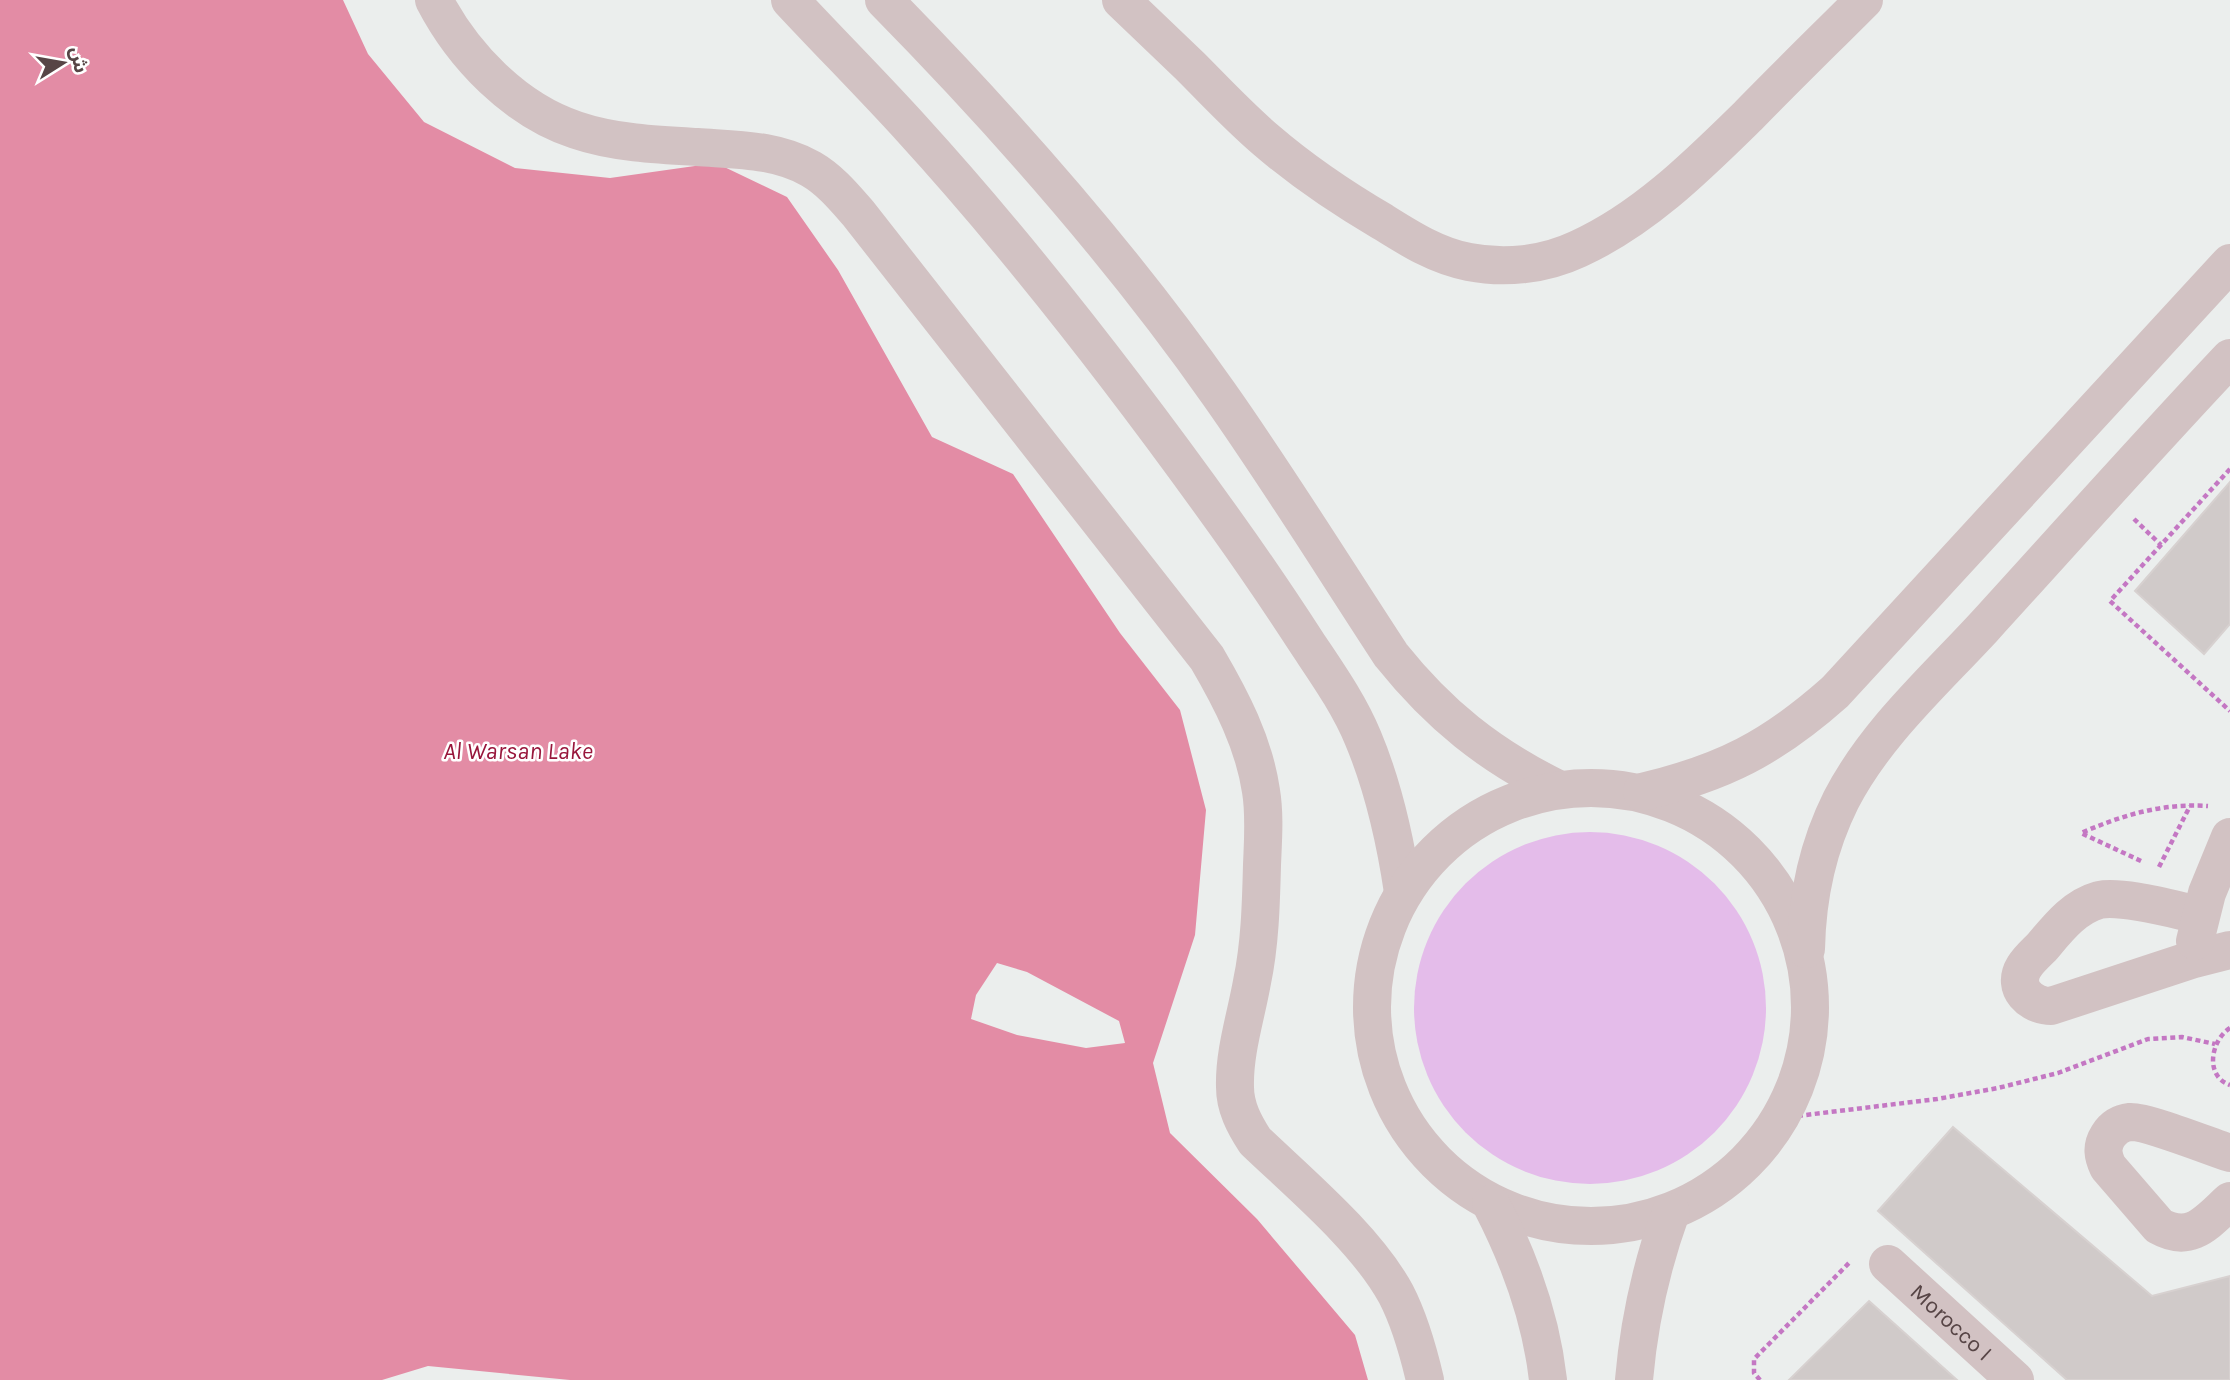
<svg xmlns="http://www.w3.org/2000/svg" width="2230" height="1380" viewBox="0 0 2230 1380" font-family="Karla,'Noto Sans Arabic',sans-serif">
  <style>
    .green { fill: #e4bcea }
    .water { fill: #e38ca5; fill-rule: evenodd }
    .building { fill: #d0cac9; stroke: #d7d1d0; stroke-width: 2 }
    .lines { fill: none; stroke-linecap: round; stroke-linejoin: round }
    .path { stroke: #c477c3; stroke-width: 4.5; stroke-dasharray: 5 3.5; stroke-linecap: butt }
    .minor { stroke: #d2c2c3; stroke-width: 38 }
    .labels { text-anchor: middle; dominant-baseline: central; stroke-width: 5; stroke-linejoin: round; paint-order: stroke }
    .street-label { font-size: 23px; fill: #574546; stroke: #fff }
    .water-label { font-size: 24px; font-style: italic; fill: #98173c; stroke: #fff }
  </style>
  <rect width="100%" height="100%" fill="#ebeeed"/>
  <circle class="green" cx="1590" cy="1008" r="176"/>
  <path class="water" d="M0,0H343L368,54L424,122L515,168L610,178L716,163L787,197L838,270L932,437L1013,474L1120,633L1180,710L1206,810L1195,935L1153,1063L1170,1133L1257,1219L1355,1335L1368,1380H570L428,1366L382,1380H0ZM997,963L1027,972L1119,1021L1125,1043L1086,1048L1017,1035L971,1019L976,995Z"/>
  <g class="building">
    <path d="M2230,482V624L2204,654L2135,591Z"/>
    <path d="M1953,1127L2152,1296L2230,1276V1380H2067L1878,1211Z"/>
    <path d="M1869,1301L1957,1380H1789Z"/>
  </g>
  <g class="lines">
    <g class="path">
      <path d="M2230,469L2110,601L2230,711"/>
      <path d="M2134,519L2161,545"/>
      <path d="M2141,861L2081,833C2123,815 2162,803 2208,806"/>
      <path d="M2159,867L2190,806"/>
      <path d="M2230,1028C2211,1040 2204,1076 2230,1085"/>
      <path d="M1781,1118L1937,1099L1998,1088L2058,1073L2148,1039L2182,1037L2215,1044"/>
      <path d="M1760,1380L1754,1373V1359L1850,1262"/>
    </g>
    <g class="minor">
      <path d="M434,0C463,56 515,110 576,130C614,143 658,145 697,147C737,150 776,149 811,169C830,180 844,197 858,213L1207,658C1231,699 1254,743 1261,791C1265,815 1263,840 1262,865C1261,904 1260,944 1252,982C1246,1016 1234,1052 1235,1087C1235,1107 1244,1124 1255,1141C1301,1185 1366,1239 1396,1294C1410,1321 1418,1350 1425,1380"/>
      <path d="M790,0C830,43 871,84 911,128C1025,253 1128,387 1226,524C1254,563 1281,603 1307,643C1327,673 1349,704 1363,738C1384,788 1395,838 1403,892"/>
      <path d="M884,0C1002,120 1122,256 1219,394C1279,479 1334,568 1391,655C1439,715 1489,755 1558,789"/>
      <path d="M1121,0C1144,22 1167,44 1190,66C1215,91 1239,117 1266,140C1302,171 1342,198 1383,222C1410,239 1437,256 1469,262C1505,269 1544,265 1578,249C1644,219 1697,166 1748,116C1786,77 1825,39 1864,0"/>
      <circle cx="1591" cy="1007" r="219"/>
      <path d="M1642,792C1723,773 1772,748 1835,692L2230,263"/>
      <path d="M2200,915C2175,910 2123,895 2099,900C2074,907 2058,928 2042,947C2036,953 2028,960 2024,967C2011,988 2031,1006 2051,1006L2194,959L2230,950"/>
      <path d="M2195,941L2207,893L2230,837"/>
      <path d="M1806,949C1807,897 1818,846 1841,800C1875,734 1933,682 1983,628C2065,538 2146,447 2230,358"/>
      <path d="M2230,1153C2211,1147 2147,1121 2130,1122C2121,1123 2113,1128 2108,1136C2101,1147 2103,1156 2108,1167L2159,1226C2191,1244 2207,1222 2230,1201"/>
      <path d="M1491,1204C1520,1260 1541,1317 1548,1380"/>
      <path id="s1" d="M1888,1264L2015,1380"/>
      <path d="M1634,1380C1639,1322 1651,1267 1671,1212"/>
    </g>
  </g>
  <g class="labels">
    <g class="street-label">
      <text stroke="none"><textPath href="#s1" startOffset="86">Morocco I</textPath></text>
    </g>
    <g class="water-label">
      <text x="518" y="751">Al Warsan Lake</text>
    </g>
  </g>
  <g transform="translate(63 63) rotate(79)" stroke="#ffffff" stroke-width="5" paint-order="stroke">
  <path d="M0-5L12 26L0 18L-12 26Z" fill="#574546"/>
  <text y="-10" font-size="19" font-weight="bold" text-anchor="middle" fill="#574546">ش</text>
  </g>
</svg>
